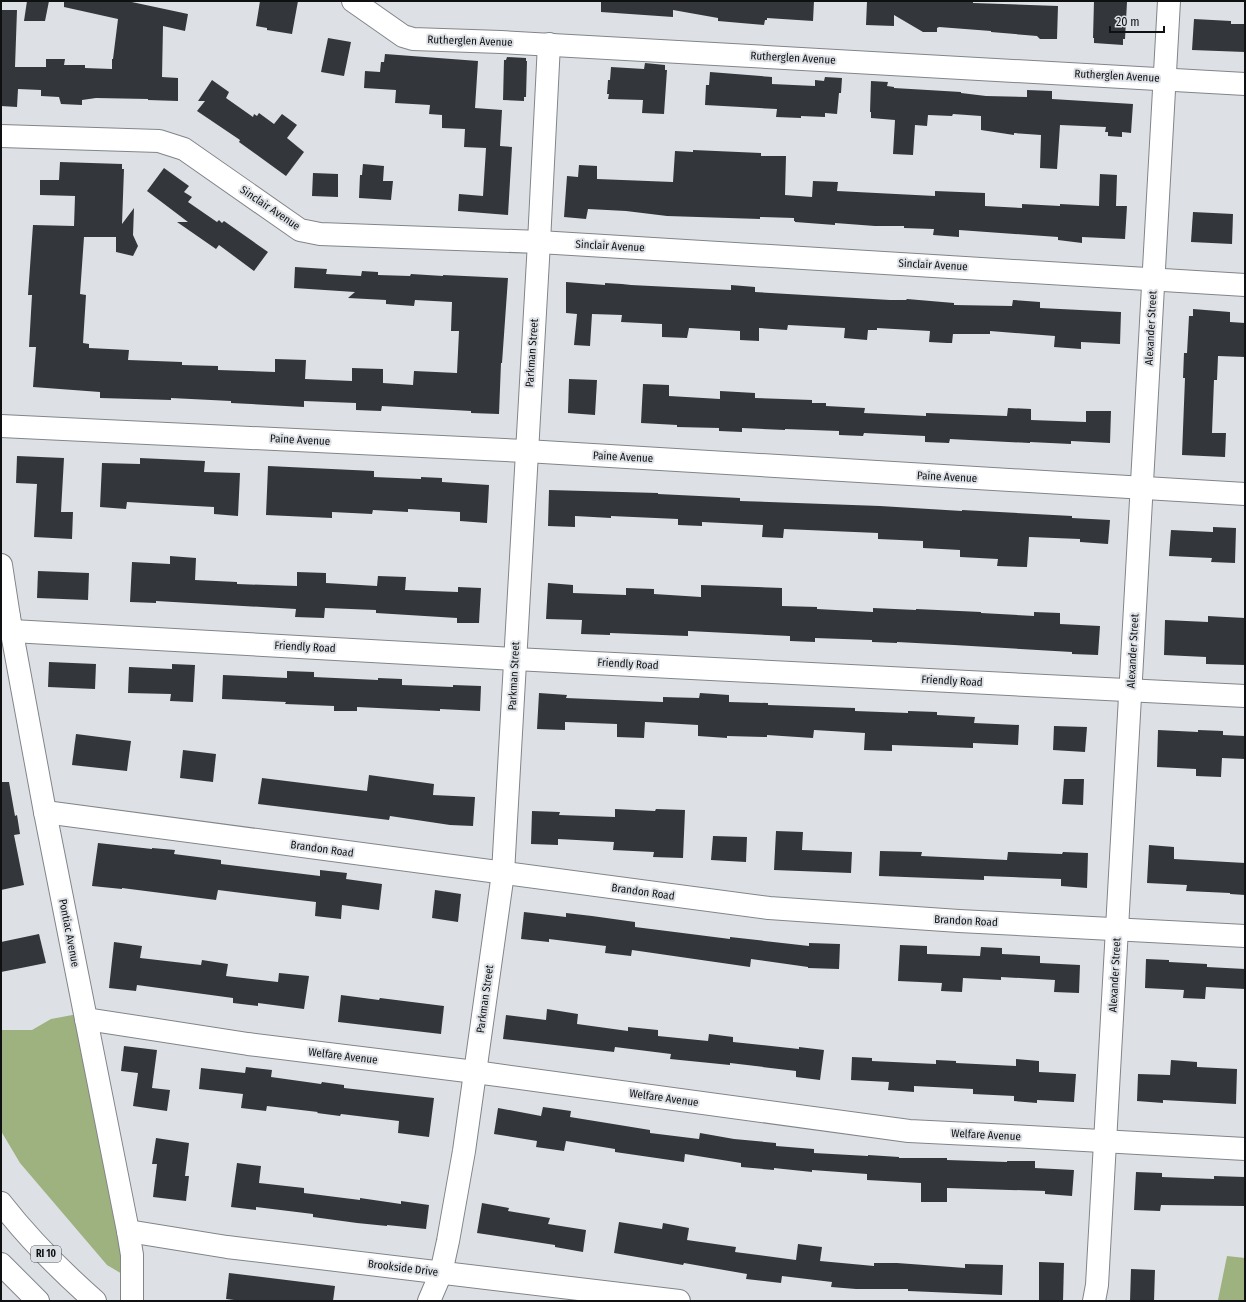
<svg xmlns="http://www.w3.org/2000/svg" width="1246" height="1302" viewBox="0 0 1246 1302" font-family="'Fira Sans Condensed',sans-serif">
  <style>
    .forest { fill: #9db27f }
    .building { fill: #33373b }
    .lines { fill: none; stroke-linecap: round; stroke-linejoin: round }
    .minor-casing { stroke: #818489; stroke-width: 24 }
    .major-casing { stroke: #818489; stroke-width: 24 }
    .highway-casing { stroke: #818489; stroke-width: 24 }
    .minor { stroke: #fff; stroke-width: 22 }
    .major { stroke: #fff; stroke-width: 22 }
    .highway { stroke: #fff; stroke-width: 22 }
    .labels { text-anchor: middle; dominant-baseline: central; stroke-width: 4; stroke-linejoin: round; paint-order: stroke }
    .shield { fill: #dde1e6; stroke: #4d4f52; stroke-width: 1 }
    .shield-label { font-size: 10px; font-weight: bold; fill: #0f1012 }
    .street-label { font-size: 11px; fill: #0f1012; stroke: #dde1e6 }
  </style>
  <rect width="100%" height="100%" fill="#dde1e6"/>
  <g class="forest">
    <path d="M83,1013L134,1281L107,1265L20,1163L1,1131V1030H32L51,1019Z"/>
    <path d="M1227,1256L1245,1258V1301H1216L1218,1300Z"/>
  </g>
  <g class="building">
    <path d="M27,1H49L45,21H24Z"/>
    <path d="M64,1H127L188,14L185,31L163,26L162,77L178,78V101L148,100V99L96,98L82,100V105L61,104L59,97L41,96V90L18,89L17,107L1,106V10H17L15,67H46V59H65L64,65H85V68L112,69V59H113L118,19L64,7Z"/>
    <path d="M260,1H298L292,34L267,30V28L256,26Z"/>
    <path d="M601,1H814L813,21L767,18V20H765L764,25L718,21V18L673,10V17L601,12Z"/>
    <path d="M867,1H973V3L1058,6L1057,39H1040L1037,36L991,32V31L939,27L937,28V32H923L894,15V26L866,25Z"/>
    <path d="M1094,1L1127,2L1125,39H1123V45L1094,43V38H1093Z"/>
    <path d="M1194,19L1231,21V24H1245V52L1192,50Z"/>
    <path d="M328,38L351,42L344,76L321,72Z"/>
    <path d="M385,54L478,61L475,108L502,110L500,146L512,147L508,215L458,211L459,194L483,196L486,148L464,147L465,129L442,128V115L429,114L430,105L395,103L396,90L364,88L365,71L380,72L381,62H384Z"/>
    <path d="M507,57L526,58V61H527L526,97H524V101L503,100L504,60H506Z"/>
    <path d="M645,63L665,65V70H667L664,114L642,113L643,100L608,99L609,94H607L608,80H610L611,67L644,69Z"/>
    <path d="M710,72L772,77V84L815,86V80L824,81L825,77L842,78L841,93H839L837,114L825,113V117L801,116V118L776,117L777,109L705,105L706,85H709Z"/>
    <path d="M212,80L229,92L226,98L253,117L254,114L257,116L259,113L274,124L282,114L297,125L287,138L304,152L286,176L239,142L240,140L197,111L205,101H198Z"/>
    <path d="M871,81L888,82L887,86L894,87V88L961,92V93L986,96L1027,97V90L1052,91V99L1133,104L1131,133L1122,132V137L1108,136V132H1105L1106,127L1060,125L1057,169L1040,168L1041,135L1014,133V135L981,130V116L953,114L952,116L928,115L927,126L915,125L913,155L893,154L895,120L871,118V112H870Z"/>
    <path d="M693,150L761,153V156H786L785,195L812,197L813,181L838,182L837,191L935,196V191L985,193V206L1022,208V204L1060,206V204L1099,206L1100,174L1117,175L1116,206H1127L1125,239L1082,237V243L1058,240V237L959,230V237L933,235L934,229L904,228V226H875L835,223V225L795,222V221H794V218L760,217V219L667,216L626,211L588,209L586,219L564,217L567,176L578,177L579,165L597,166V179L673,182L675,151L693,152Z"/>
    <path d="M60,162L122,164V169H124L122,224L134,208L133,235L138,246L133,256L116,252V237H84L80,294L86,295L83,343L89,344V348L129,350L128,360L182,362V365L218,366V370L275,372V359L306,360L305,379L352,381V368L383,369V383L413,385L414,371L457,373L459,331H451L452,302L415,300L414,306L386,304V300L348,298L355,292L294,288L295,267L327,269L326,274L361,276L362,271L378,272V275L410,276L411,274L443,276V275L508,278L502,363H501L499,414L471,413V411L382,406L381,411L356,410V403L304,401V407L231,403V401L171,398V400L100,398V392L33,387L36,347H29L32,295H28L33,225L74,226L75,196L40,195V180H59Z"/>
    <path d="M363,164L384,166L383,181H393L391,200L359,198L360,175H362Z"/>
    <path d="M164,168L189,186L184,192L192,197L188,202L217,222L219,220L222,223L224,221L268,252L254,271L219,245L216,249L177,222H188L147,191Z"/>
    <path d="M313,173L338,174V197L312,196Z"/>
    <path d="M1193,212L1233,214L1232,244L1191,242Z"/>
    <path d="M566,282L605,285V283L622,284L631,285L731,290V285L755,287V292L890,300H906L907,299L954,303V305L1012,306L1013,300L1040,302V308L1121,312L1120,344L1081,342V349L1054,347L1055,336L990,331V334H953L952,343H947L929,342L930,331L877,328V330H868L867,340L844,338L845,328L788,325L787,330L759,328V341L740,340V331L689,328L687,338L662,337V324L621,322L622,315L592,314L590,346L574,345L577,314L566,313Z"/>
    <path d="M1193,309L1230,312V322L1245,323V357L1218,356L1217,380H1214L1212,433H1226L1225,457L1182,455L1185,378H1183L1184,353H1187L1189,316H1193Z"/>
    <path d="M569,379L597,380L595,415L568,413Z"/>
    <path d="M643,384L669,385V396L720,399V391L755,393V398L812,400V403H826V406L865,408L864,413L926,416V413L1007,416L1008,408L1031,409V420L1086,422V411H1111L1110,443L1071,441V444L1030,442V443L950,439L949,443L925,442V436L864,433L863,436L839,435V431L785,429V430L742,428V432L719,431V428L677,427V425L641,423Z"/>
    <path d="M17,456L64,458L61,512H73L72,539L34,537L37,484L16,483Z"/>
    <path d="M140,458L205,461L204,472L240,473L238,516L214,514V507L177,505L127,502L126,509L100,507L102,463L140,464Z"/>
    <path d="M268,466L374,471V477L421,479V477L442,478V482L489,485L487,523L460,521V512L408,509V512L373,510L372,514L332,512V518L266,515Z"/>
    <path d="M549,490L658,493V494L740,498V501L880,506L962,511V510L1072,516V518L1110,520L1108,544L1080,542V539L1029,537L1027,567L997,566L998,559L960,557V550L923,548V541L878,539V533L784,529L783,538L762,537L763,525L702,522V526L678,525V519L611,516V518L575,516V527L548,526Z"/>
    <path d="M1213,527L1236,528L1235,563L1211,562L1212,558L1169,556L1171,530L1213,532Z"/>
    <path d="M170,556L196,558L195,580L237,582V584L297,586V572L326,573V583L377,586L378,576L406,577L405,590L458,592V587L481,588L479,623H457V618L376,613V610L325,608L324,618L295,617L296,609L156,601V603L130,602L132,562L170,564Z"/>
    <path d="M38,571L89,573L88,600L37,598Z"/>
    <path d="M548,583L573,585V593L626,595V588L654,589V594L701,597V585L782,588V606L817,607V609L873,612V608L916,610V609L981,612V613L1034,616V612L1060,613V624L1100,626L1098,655L1072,654V652L954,645L897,642V643L872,642V640L815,638V642L790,641V636L688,631V636L610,633V635L581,634L582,620L546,619Z"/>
    <path d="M1208,616L1245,618V665L1206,664V657L1164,655L1165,620L1208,622Z"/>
    <path d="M49,662L96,664L95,689L48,687Z"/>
    <path d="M172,664L195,665L193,702L170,701L171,694L128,693L129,667L172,669Z"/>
    <path d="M287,671L314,672V677L378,680V678L402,679V685L453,687V685L481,686L480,711L440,709V711L357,707V711H334V706L285,704L286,702L222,699L223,675L287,678Z"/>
    <path d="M539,693L567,695L566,698L663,702V697L699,698L700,693L729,695V702L768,703V705L855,708V711L908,713V711L937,712V715L975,717L974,723L1019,725L1018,745L973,743V748L892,745V751L864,750L865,733L814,730L813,738L767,735V737L727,736V738L698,736V725L645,722L644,738L617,737V724L565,722V730L537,729Z"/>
    <path d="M1054,726L1087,727L1085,752L1053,750Z"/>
    <path d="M1158,730L1198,732V730L1223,731V735L1245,736V759L1222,758L1221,777L1196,776V769L1157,767Z"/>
    <path d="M76,734L131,741L127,771L72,765Z"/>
    <path d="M183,750L216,754L213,782L180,778Z"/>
    <path d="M369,775L434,784L433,795L475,797L473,826L450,825L390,816L389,820L258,804L262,778L367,791Z"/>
    <path d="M1064,779H1084L1083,805L1062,804Z"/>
    <path d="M1,782H9L15,816L17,815L20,834L14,835L24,885L1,890Z"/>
    <path d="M615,809L655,811L656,809L685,810L683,858L653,857L654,852L613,850L614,842L558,839V845L531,844L532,811L560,812L559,815L615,817Z"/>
    <path d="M776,831L803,832L802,850L852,852L851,873L774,870Z"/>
    <path d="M713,836L747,837L746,862L711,860Z"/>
    <path d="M98,843L152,849V848L175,850L174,854L221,860V864L320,876V870L347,873L346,879L382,884L379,910L342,905L341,919L315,916L316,902L218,890L216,900L122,888V889L92,886Z"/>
    <path d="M1149,845L1174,847V859L1245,863V895L1230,894V893L1186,891L1187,885L1147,883Z"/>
    <path d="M880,851L922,852L921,856L1007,860L1008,852L1062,854L1063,852L1088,853L1087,888L1061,886V879L984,876V880L879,876Z"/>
    <path d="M435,890L461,894L458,922L432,918Z"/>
    <path d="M524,912L566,917V913L592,916L635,922V927L730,939V937L809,946V943L840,944L839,969L808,968V967L751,959L750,967L632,950L631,956L605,953L606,946L549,939V942L521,939Z"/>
    <path d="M39,934L46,963L1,972V942Z"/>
    <path d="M114,942L142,946L140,958L201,965L202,960L228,964L226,976L278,982L279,973L309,976L304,1009L258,1003V1006L233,1003V998L137,985L136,991L109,988Z"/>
    <path d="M900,945L927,946V954L980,956L981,947L1002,948V954L1040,956V963L1080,965L1079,993L1054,992L1055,980L1001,977V980L963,978L962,992L941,991L942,983L898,981Z"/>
    <path d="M1146,959L1169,960V962L1207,964V967L1245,969V989L1206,987L1205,999L1183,998L1184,990L1145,988Z"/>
    <path d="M341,995L379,1000L380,998L444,1006L441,1034L338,1022Z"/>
    <path d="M547,1009L578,1014L577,1024L628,1031V1027L658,1030V1036L708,1041L709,1034L733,1037V1042L799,1049V1047L824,1050L820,1080L796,1077V1071L730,1063V1065L670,1059L671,1054L615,1047L614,1052L503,1039L506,1015L546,1020Z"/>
    <path d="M124,1046L157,1050L152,1088L170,1090L167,1111L133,1106L138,1073L121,1071Z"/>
    <path d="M852,1057L872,1058V1061L936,1064V1060L956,1061V1063L1016,1066V1059L1039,1061V1072L1076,1074L1074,1102L1037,1100V1103L1014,1101V1096L973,1094V1089L914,1086V1092L888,1090L889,1082L851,1080Z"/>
    <path d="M1171,1060L1197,1062V1067L1237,1069L1236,1104L1163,1100V1103L1137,1101L1138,1074L1170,1075Z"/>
    <path d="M246,1067L272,1070L271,1077L321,1084L322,1082L344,1085V1088L434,1098L429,1137L398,1133L399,1121L341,1114L340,1116L317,1113L318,1112L267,1106L266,1111L241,1108L243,1094L199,1089L201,1068L245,1073Z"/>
    <path d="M543,1107L571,1111L570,1117L650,1130V1133L699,1139L700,1133L734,1139L776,1143V1146L814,1149V1153L868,1156V1155L899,1157V1158H947V1160L1007,1162V1161H1035V1168L1074,1170L1072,1196L1045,1194V1191L947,1188V1202H921V1183L867,1180V1174L812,1170V1172L774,1168V1170L741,1167V1163L685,1154L684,1162L615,1152V1149L566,1141L564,1151L536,1147L537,1141L494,1134L498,1108L541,1116Z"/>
    <path d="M156,1138L189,1143L185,1176H189L186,1201L153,1197L157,1164H152Z"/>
    <path d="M237,1163L261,1166L259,1183L304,1188V1193L360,1200V1198L401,1204V1201L429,1205L426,1229L387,1225V1226L357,1223L313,1217V1214L256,1207V1210L231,1207Z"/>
    <path d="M1136,1172L1162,1173V1177L1214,1179V1176L1245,1177L1244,1206L1161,1205L1160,1211L1134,1210Z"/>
    <path d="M482,1203L509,1208L508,1211L550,1218L548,1224L586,1230L583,1252L555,1247V1245L477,1233Z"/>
    <path d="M619,1222L662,1229L663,1223L689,1228L687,1240L736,1247L735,1252L796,1260L798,1244L822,1247L820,1261L874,1266V1263H897L965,1268V1264L1003,1265L1002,1295L908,1291V1289H856L831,1287L832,1282L782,1276L781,1283L746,1279L747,1274L684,1263L683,1265L614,1253Z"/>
    <path d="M1039,1262L1064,1263L1063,1301H1039Z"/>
    <path d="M1131,1269L1155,1270L1154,1301H1130Z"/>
    <path d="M229,1273L335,1286L333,1301H242L226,1299Z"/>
  </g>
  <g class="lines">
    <g class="minor-casing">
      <g id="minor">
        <path d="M353,1L403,36L413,39L501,42L1245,84"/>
        <path d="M1,136L159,141L184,149L300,230L320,234L539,242L1245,285"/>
        <path d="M1,426L526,451L1245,494"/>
        <path d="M12,631L515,659L1245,696"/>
        <path d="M45,812L769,908L959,921L1245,936"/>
        <path d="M86,1019L248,1044L475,1072L909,1131L1010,1136L1245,1149"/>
        <path d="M128,1231L227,1247L679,1301"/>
        <path d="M429,1301L441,1273L448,1241L464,1151L503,873L539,242L549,44"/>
        <path d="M1094,1301L1097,1285L1169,1"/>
      </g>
    </g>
    <g class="major-casing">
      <path id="major" d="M1,565L9,617L45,812L128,1231L132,1255V1301"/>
    </g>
    <g class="highway-casing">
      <g id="highway">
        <path d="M1,609L9,617"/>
        <path d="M1,1203C29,1239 61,1271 95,1301"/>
        <path d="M1,1264L38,1301"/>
      </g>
    </g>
    <use href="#minor" class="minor"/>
    <use href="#major" class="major"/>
    <use href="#highway" class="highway"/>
  </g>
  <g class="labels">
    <rect class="shield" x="31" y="1246" width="30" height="16" rx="3"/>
    <g class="shield-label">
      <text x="46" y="1254">RI 10</text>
    </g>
    <g class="street-label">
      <text transform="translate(470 41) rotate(2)">Rutherglen Avenue</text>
      <text transform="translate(793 58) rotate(3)">Rutherglen Avenue</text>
      <text transform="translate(1117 76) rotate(3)">Rutherglen Avenue</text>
      <text transform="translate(270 208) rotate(34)">Sinclair Avenue</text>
      <text transform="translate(610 246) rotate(3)">Sinclair Avenue</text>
      <text transform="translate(933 265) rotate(3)">Sinclair Avenue</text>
      <text transform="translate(1151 328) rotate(-87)">Alexander Street</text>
      <text transform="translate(532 353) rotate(-86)">Parkman Street</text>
      <text transform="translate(300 440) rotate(3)">Paine Avenue</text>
      <text transform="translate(623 457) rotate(3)">Paine Avenue</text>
      <text transform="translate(947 477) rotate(3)">Paine Avenue</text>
      <text transform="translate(305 647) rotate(3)">Friendly Road</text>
      <text transform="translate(1133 651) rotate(-87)">Alexander Street</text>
      <text transform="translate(628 664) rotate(3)">Friendly Road</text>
      <text transform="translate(514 676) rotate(-87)">Parkman Street</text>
      <text transform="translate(952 681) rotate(3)">Friendly Road</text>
      <text transform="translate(322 849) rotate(8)">Brandon Road</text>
      <text transform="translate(643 892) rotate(8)">Brandon Road</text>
      <text transform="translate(966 921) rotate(3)">Brandon Road</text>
      <text transform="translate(69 933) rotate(79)">Pontiac Avenue</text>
      <text transform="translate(1115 975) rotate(-87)">Alexander Street</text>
      <text transform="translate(485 999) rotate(-82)">Parkman Street</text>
      <text transform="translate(343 1056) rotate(7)">Welfare Avenue</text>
      <text transform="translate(664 1098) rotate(8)">Welfare Avenue</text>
      <text transform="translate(986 1135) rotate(3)">Welfare Avenue</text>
      <text transform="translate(403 1268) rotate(7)">Brookside Drive</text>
    </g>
  </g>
  <rect width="1246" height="1302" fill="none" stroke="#0f1012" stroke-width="4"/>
  <path d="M1110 26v6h54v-6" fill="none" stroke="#0f1012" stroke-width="2"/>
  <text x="1116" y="26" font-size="12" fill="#0f1012" stroke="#dde1e6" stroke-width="3" paint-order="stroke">20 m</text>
</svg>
